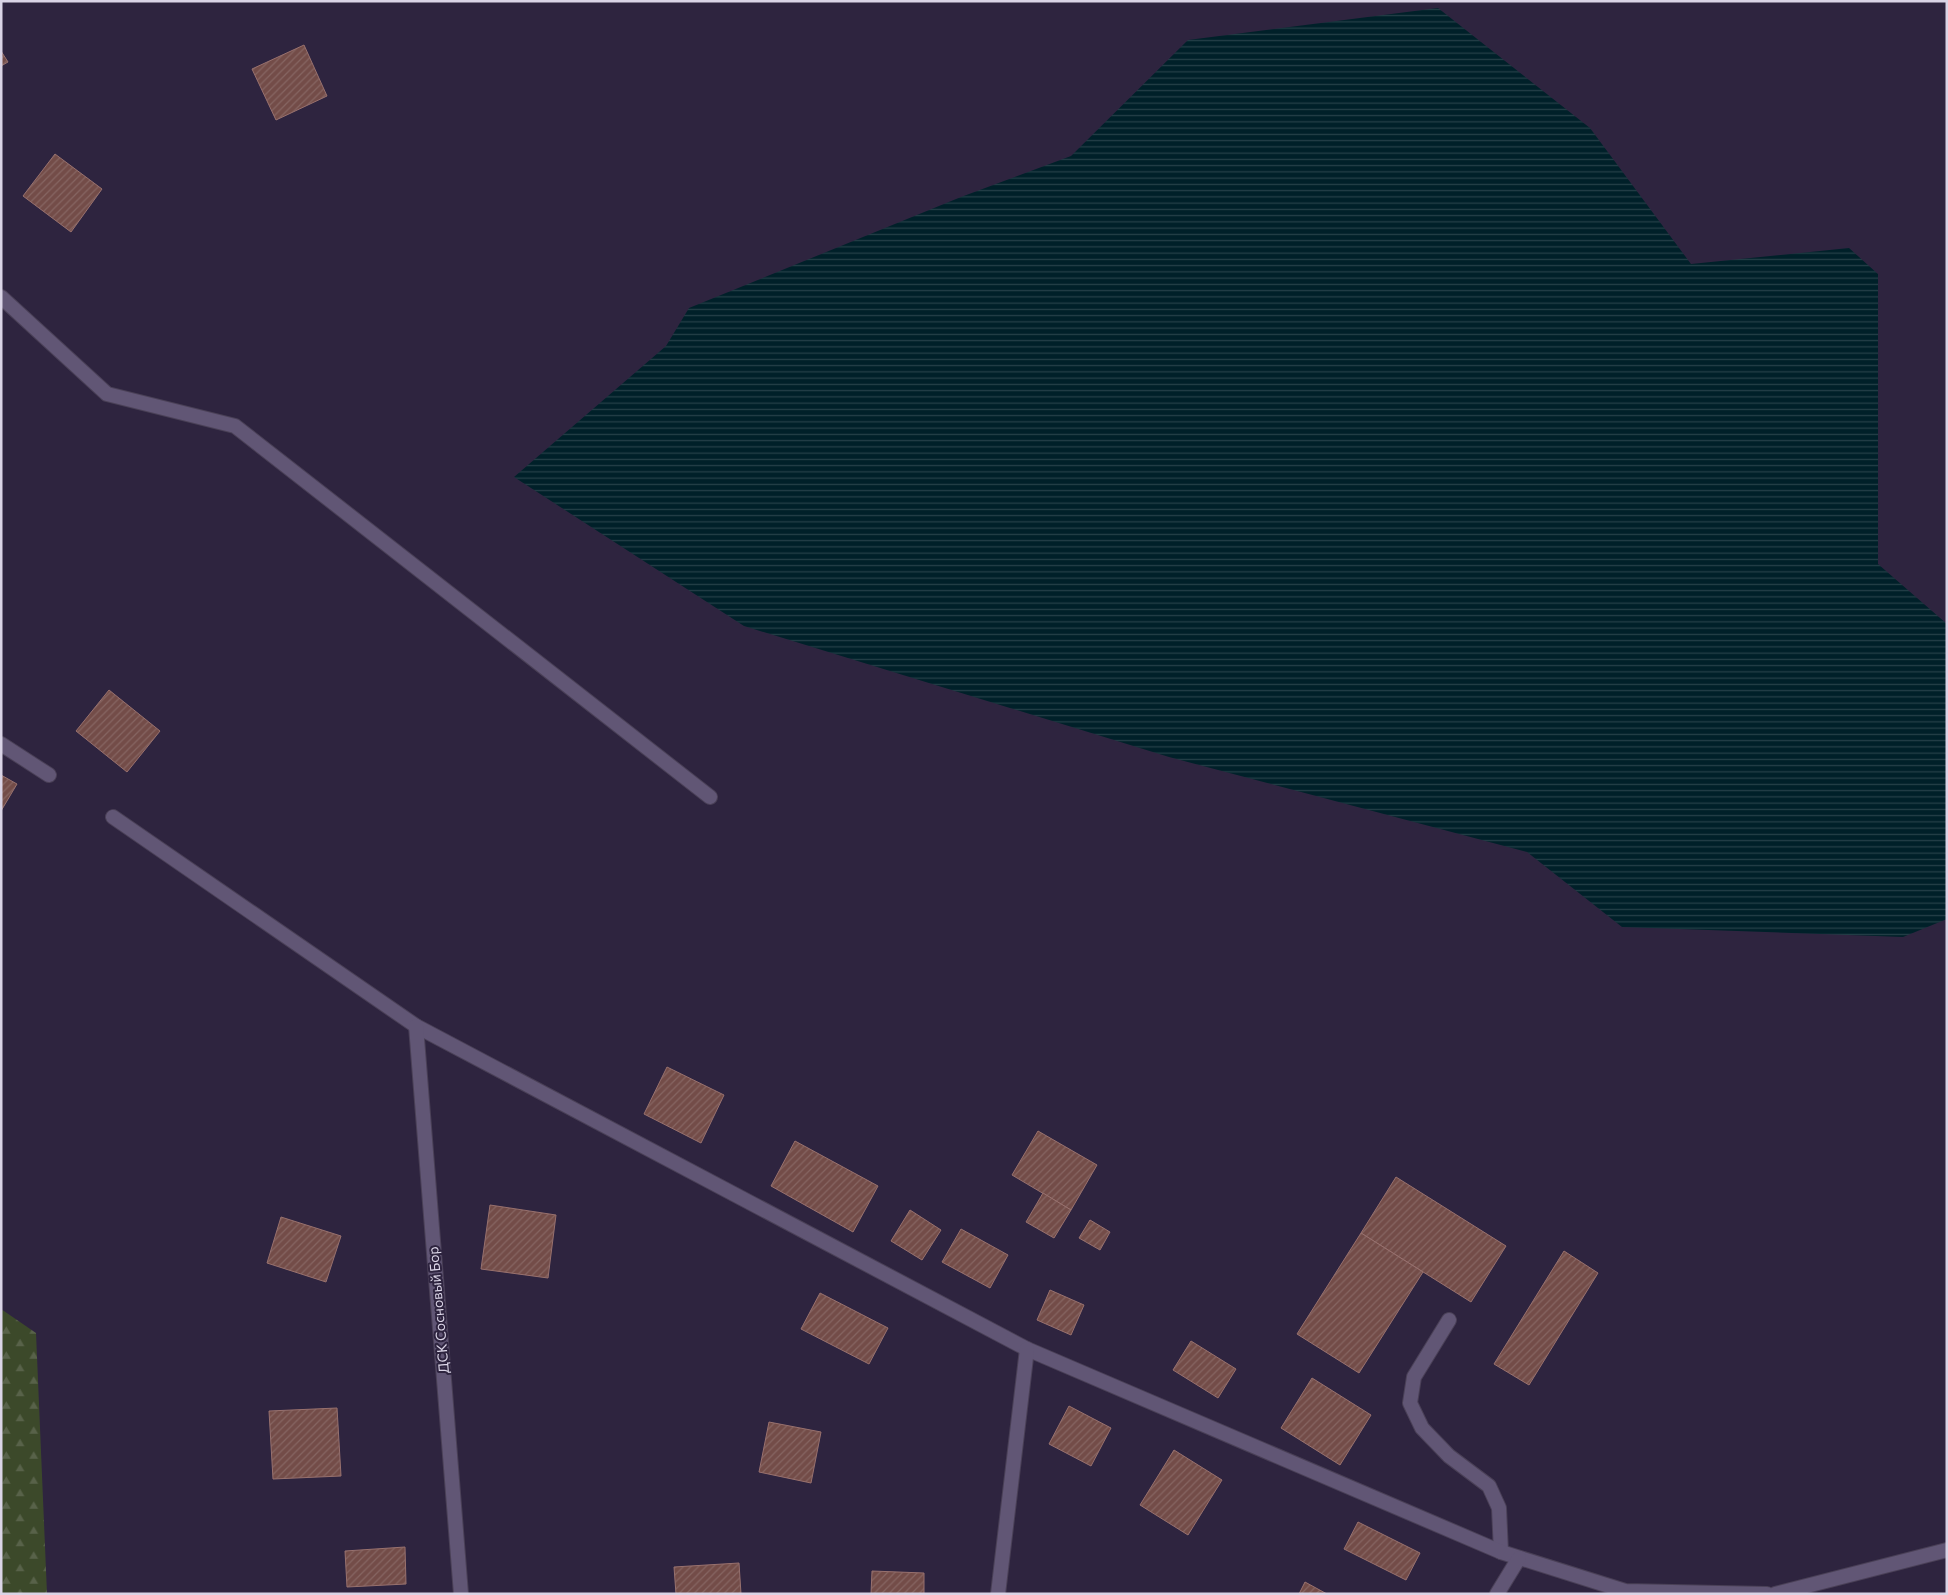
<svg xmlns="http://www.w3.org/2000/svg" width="1948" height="1595" viewBox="0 0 1948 1595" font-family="Commissioner,sans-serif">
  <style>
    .forest { fill: url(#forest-firs) }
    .water { fill: url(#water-rules) }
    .building { fill: url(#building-hatch); stroke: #98716e }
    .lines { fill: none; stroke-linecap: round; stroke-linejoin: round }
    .service-casing { stroke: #4a4057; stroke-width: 16 }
    .minor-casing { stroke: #4a4057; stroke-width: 16 }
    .service { stroke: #615675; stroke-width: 14 }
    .minor { stroke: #615675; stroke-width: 14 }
    .labels { text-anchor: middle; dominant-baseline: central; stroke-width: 4; stroke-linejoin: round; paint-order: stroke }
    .street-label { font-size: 14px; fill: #dad4e6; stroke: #2e243f }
  </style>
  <defs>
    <pattern id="forest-firs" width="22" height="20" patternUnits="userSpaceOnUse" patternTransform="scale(1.25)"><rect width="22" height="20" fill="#3c492a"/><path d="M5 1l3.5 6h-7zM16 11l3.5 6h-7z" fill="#586249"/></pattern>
    <pattern id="water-rules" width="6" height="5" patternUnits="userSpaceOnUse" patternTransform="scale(1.25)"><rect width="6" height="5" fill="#002029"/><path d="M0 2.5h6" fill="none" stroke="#254048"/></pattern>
    <pattern id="building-hatch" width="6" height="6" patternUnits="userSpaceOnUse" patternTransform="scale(1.25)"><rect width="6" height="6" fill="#734c48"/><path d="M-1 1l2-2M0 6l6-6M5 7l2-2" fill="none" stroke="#866562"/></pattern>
  </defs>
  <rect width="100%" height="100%" fill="#2e243f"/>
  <path class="forest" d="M1,1309L36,1333L47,1594H1Z"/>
  <path class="water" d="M1438,8L1590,128L1691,264L1849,248L1878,274V564L1947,624V919L1903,937L1622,927L1527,852L1169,757L744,626L514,477L666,346L689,308L961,197L1071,156L1188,40Z"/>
  <g class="building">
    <path d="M304,45L327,96L276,120L252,69Z"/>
    <path d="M1,51L8,62L1,66Z"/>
    <path d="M55,154L102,189L71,232L23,196Z"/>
    <path d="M109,690L160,731L127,772L76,731Z"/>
    <path d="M1,775L17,784L1,811Z"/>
    <path d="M667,1067L724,1095L701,1143L644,1114Z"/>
    <path d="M1038,1131L1097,1165L1071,1210L1012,1175Z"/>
    <path d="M795,1141L878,1186L853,1232L771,1186Z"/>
    <path d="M1396,1177L1506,1246L1471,1302L1361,1233Z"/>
    <path d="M1043,1193L1071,1210L1054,1238L1026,1222Z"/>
    <path d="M490,1205L556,1215L548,1278L481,1269Z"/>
    <path d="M910,1210L941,1230L922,1260L891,1241Z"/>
    <path d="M281,1217L341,1236L326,1282L267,1263Z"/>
    <path d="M1090,1220L1110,1232L1100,1250L1079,1238Z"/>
    <path d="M961,1229L1008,1255L990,1288L942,1262Z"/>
    <path d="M1361,1233L1423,1272L1359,1373L1297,1334Z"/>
    <path d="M1564,1251L1598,1273L1529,1385L1494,1364Z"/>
    <path d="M1050,1290L1084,1305L1071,1335L1037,1320Z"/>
    <path d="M820,1293L888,1328L869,1364L801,1329Z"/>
    <path d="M1191,1341L1236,1369L1218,1398L1173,1370Z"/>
    <path d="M1312,1378L1371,1415L1340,1465L1281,1428Z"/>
    <path d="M1069,1406L1111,1428L1091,1466L1049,1444Z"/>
    <path d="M337,1408L341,1476L273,1479L269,1411Z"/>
    <path d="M769,1422L821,1432L811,1483L759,1472Z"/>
    <path d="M1174,1450L1222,1480L1188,1535L1140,1505Z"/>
    <path d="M1358,1522L1420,1553L1406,1580L1344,1549Z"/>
    <path d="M405,1547L406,1584L347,1587L345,1551Z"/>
    <path d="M739,1563L741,1594H676L674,1567Z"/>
    <path d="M872,1571L924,1573V1594H871Z"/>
    <path d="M1305,1582L1327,1594H1299Z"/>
  </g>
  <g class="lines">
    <g class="service-casing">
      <g id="service">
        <path d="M1,297L107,394L235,426L710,797"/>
        <path d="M1449,1320L1414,1377L1410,1403L1422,1428L1449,1456L1489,1486L1499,1508L1501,1552"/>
      </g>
    </g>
    <g class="minor-casing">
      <g id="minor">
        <path d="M1,744L49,775"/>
        <path d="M113,817L416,1026L1027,1349L1501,1552L1625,1591L1767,1594"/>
        <path d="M416,1026L461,1594"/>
        <path d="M998,1594L1027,1349"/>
        <path d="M1497,1594L1519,1558"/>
        <path d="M1775,1594L1947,1550"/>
      </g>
    </g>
    <use href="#service" class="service"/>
    <use href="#minor" class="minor"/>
  </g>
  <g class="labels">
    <g class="street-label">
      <text transform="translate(438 1310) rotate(-95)">ДСК Сосновый Бор</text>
    </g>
  </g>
  <rect width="1948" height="1595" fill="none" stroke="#dad4e6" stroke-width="5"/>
</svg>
